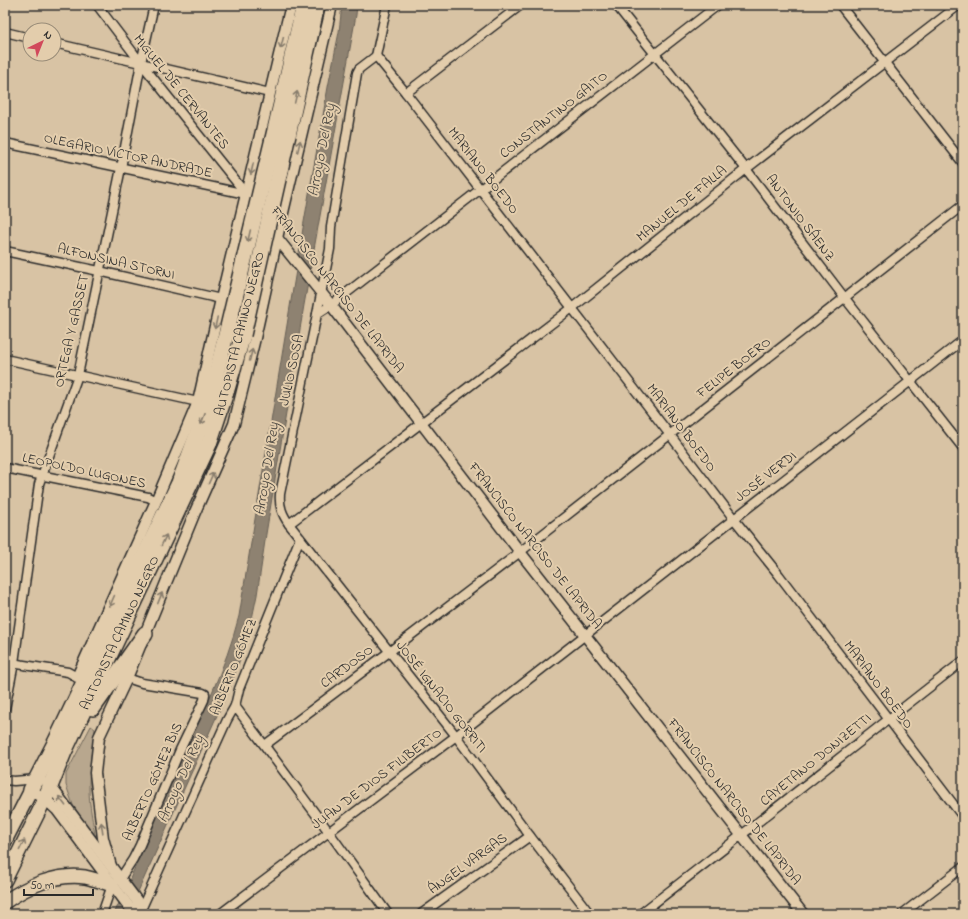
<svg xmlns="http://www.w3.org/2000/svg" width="968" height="919" viewBox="0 0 968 919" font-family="'Indie Flower',sans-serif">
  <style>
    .green { fill: #b8a78e; stroke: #72695c }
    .water { fill: #8e8271; stroke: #665f55 }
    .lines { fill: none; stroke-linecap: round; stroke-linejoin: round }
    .minor-casing { stroke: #2b2b2b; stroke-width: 11 }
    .tertiary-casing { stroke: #2b2b2b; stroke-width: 13 }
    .primary-casing { stroke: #2b2b2b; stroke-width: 16 }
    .motorway-casing { stroke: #2b2b2b; stroke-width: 18 }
    .minor { stroke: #e3cdac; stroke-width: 8 }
    .tertiary { stroke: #e3cdac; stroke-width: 10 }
    .primary { stroke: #e3cdac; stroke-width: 13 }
    .motorway { stroke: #e3cdac; stroke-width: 15 }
    .motorway-bridge-casing { stroke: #2b2b2b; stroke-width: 18; stroke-linecap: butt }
    .motorway-bridge { stroke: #e3cdac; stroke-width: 15 }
    .oneway { stroke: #877c6c }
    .labels { text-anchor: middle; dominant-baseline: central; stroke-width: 4; stroke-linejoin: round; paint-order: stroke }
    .street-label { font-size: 14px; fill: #2b2b2b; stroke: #e3cdac }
    .water-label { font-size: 15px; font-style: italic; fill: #44413c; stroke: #e3cdac }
  </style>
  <rect width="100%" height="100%" fill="#d8c3a4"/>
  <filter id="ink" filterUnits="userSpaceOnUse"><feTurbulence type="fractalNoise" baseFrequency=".025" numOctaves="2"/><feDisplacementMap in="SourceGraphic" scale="8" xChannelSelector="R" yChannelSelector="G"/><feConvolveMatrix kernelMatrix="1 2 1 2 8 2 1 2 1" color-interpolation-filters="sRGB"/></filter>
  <g filter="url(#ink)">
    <path class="green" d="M91,726L95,729C92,748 89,768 89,788C89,805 93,823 96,840L73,805L66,785V774Z"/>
    <path class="water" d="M342,5H357L356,15L304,305L266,534L257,595L249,633L232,682L128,914H114C137,865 157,815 179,765C201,716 226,668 239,616L304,222L328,87L339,32Z"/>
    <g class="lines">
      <g class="minor-casing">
        <g id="minor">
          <path d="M97,5L141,63L246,194"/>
          <path d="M616,5L746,169L844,297L963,448"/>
          <path d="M840,5L963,163"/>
          <path d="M5,32L30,38"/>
          <path d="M54,43L270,93"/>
          <path d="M376,56L406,93L670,435L734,519L779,575L963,817"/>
          <path d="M376,56L387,5"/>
          <path d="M406,93L521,5"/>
          <path d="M5,143L246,194"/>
          <path d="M5,251L99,271L221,299"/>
          <path d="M317,314L330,249L331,227L357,73L359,69L376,56"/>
          <path d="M5,359L198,402"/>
          <path d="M5,468L148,497L156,501"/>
          <path d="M289,524L572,308L746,169L959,5"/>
          <path d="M5,662L68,672L77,677"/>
          <path d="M235,706L329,832L388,914"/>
          <path d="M5,709L14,663L39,484L78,375L121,168L141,63L154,5"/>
          <path d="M265,745L389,652L520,552L963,205"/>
          <path d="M5,780L14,781L37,779"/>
          <path d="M120,879L133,859L140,845L180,750L204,700L205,694L203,693L142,683L127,678"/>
          <path d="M102,914L112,885"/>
          <path d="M139,914L227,720L235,706L239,689L300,538"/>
          <path d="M220,914L456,736L963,340"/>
          <path d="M421,914L530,836"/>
          <path d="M590,914L530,836L456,736L289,524C282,514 279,506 280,494L317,314L331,305L718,5"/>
          <path d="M640,914C748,831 855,745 963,661"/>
          <path d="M902,914L963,867"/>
        </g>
      </g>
      <g class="tertiary-casing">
        <g id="tertiary">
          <path d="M246,194L277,238L331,305L520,552L803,914"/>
          <path d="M77,677L156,501L198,402L221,299L291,5"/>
          <path d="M47,783L55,792L137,901L140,914"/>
          <path d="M31,790L45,799L57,810L133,912L139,913"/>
          <path d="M111,866L103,838L95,773L99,737L127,678L195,512L234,424L255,338L277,238L332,5"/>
        </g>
      </g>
      <g class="primary-casing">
        <g id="primary">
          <path d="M5,841L31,790"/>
          <path d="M5,880L45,799"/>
          <path d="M5,902C27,886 57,873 85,877C94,879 103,882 112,885"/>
        </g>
      </g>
      <g class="motorway-casing">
        <g id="motorway">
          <path d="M275,130L304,5"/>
          <path d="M288,135L317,5"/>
          <path d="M93,708L145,634"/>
          <path d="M31,790L56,741L179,483L209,403L228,327"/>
          <path d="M45,799L64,752L209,444L227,389L243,335"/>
        </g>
      </g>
      <use href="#minor" class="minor"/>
      <use href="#tertiary" class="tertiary"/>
      <use href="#primary" class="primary"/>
      <use href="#motorway" class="motorway"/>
      <g class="motorway-bridge-casing">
        <g id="motorway-bridge">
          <path d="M228,327L275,130"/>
          <path d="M243,335L288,135"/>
        </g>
      </g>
      <use href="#motorway-bridge" class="motorway-bridge"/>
    </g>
    <defs><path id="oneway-shaft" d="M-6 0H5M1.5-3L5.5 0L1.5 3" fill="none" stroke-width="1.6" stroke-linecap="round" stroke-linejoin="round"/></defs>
    <g class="oneway">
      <use href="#oneway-shaft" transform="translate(282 43) rotate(104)"/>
      <use href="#oneway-shaft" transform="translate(296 97) rotate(-77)"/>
      <use href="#oneway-shaft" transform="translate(299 146) rotate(-77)"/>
      <use href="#oneway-shaft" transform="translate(252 169) rotate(103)"/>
      <use href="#oneway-shaft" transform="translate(249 236) rotate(103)"/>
      <use href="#oneway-shaft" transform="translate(216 323) rotate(102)"/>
      <use href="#oneway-shaft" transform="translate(251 355) rotate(-76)"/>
      <use href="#oneway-shaft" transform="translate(203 419) rotate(111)"/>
      <use href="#oneway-shaft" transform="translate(211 478) rotate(-66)"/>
      <use href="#oneway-shaft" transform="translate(164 540) rotate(-65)"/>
      <use href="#oneway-shaft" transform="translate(160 598) rotate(-68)"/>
      <use href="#oneway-shaft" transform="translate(112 601) rotate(114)"/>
      <use href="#oneway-shaft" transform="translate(62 801) rotate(-127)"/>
      <use href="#oneway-shaft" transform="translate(102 828) rotate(-98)"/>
      <use href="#oneway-shaft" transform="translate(22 845) rotate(-64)"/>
    </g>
  </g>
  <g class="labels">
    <g class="street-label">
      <text transform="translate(181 92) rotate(51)">MIGUEL DE CERVANTES</text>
      <text transform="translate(554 115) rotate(-38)">CONSTANTINO GAITO</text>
      <text transform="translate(128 156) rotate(12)">OLEGARIO VÍCTOR ANDRADE</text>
      <text transform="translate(483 171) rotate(52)">MARIANO BOEDO</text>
      <text transform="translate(682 204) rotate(-39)">MANUEL DE FALLA</text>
      <text transform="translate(800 218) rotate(53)">ANTONIO SÁENZ</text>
      <text transform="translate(116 262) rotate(13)">ALFONSINA STORNI</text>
      <text transform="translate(337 290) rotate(52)">FRANCISCO NARCISO DE LAPRIDA</text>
      <text transform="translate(72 331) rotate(-77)">ORTEGA Y GASSET</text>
      <text transform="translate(240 334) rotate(-76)">AUTOPISTA CAMINO NEGRO</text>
      <text transform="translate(734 368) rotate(-38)">FELIPE BOERO</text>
      <text transform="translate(292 370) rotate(-78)">JULIO SOSA</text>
      <text transform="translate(681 428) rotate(53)">MARIANO BOEDO</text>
      <text transform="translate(84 471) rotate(12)">LEOPOLDO LUGONES</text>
      <text transform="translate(766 477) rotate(-38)">JOSÉ VERDI</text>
      <text transform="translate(535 546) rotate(52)">FRANCISCO NARCISO DE LAPRIDA</text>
      <text transform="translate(120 633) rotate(-65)">AUTOPISTA CAMINO NEGRO</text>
      <text transform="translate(234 667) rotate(-68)">ALBERTO GÓMEZ</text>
      <text transform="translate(347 667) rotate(-37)">CARDOSO</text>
      <text transform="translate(878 685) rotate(53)">MARIANO BOEDO</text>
      <text transform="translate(441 697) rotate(52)">JOSÉ IGNACIO GORRITI</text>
      <text transform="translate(816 760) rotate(-39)">CAYETANO DONIZETTI</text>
      <text transform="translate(377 779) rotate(-37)">JUAN DE DIOS FILIBERTO</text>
      <text transform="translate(153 782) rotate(-66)">ALBERTO GÓMEZ BIS</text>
      <text transform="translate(734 802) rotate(52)">FRANCISCO NARCISO DE LAPRIDA</text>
      <text transform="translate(468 864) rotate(-36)">ÁNGEL VARGAS</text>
    </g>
    <g class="water-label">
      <text transform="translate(322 150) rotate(-79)">Arroyo Del Rey</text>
      <text transform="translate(267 469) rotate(-81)">Arroyo Del Rey</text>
      <text transform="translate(181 779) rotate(-66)">Arroyo Del Rey</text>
    </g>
  </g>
  <rect width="968" height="919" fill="none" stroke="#e3cdac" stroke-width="20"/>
  <rect x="10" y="10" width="948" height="899" fill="none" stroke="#2b2b2b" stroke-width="1.5" filter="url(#ink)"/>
  <g transform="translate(42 42) rotate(43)"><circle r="19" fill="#e3cdac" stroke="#998c78"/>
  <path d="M0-3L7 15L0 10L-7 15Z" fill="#d1495b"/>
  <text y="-6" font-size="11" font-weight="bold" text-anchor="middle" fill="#2b2b2b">N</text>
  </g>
  <path d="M24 889v6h69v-6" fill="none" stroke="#2b2b2b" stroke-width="2"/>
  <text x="30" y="889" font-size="12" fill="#2b2b2b" stroke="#e3cdac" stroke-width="3" paint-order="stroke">50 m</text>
</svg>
